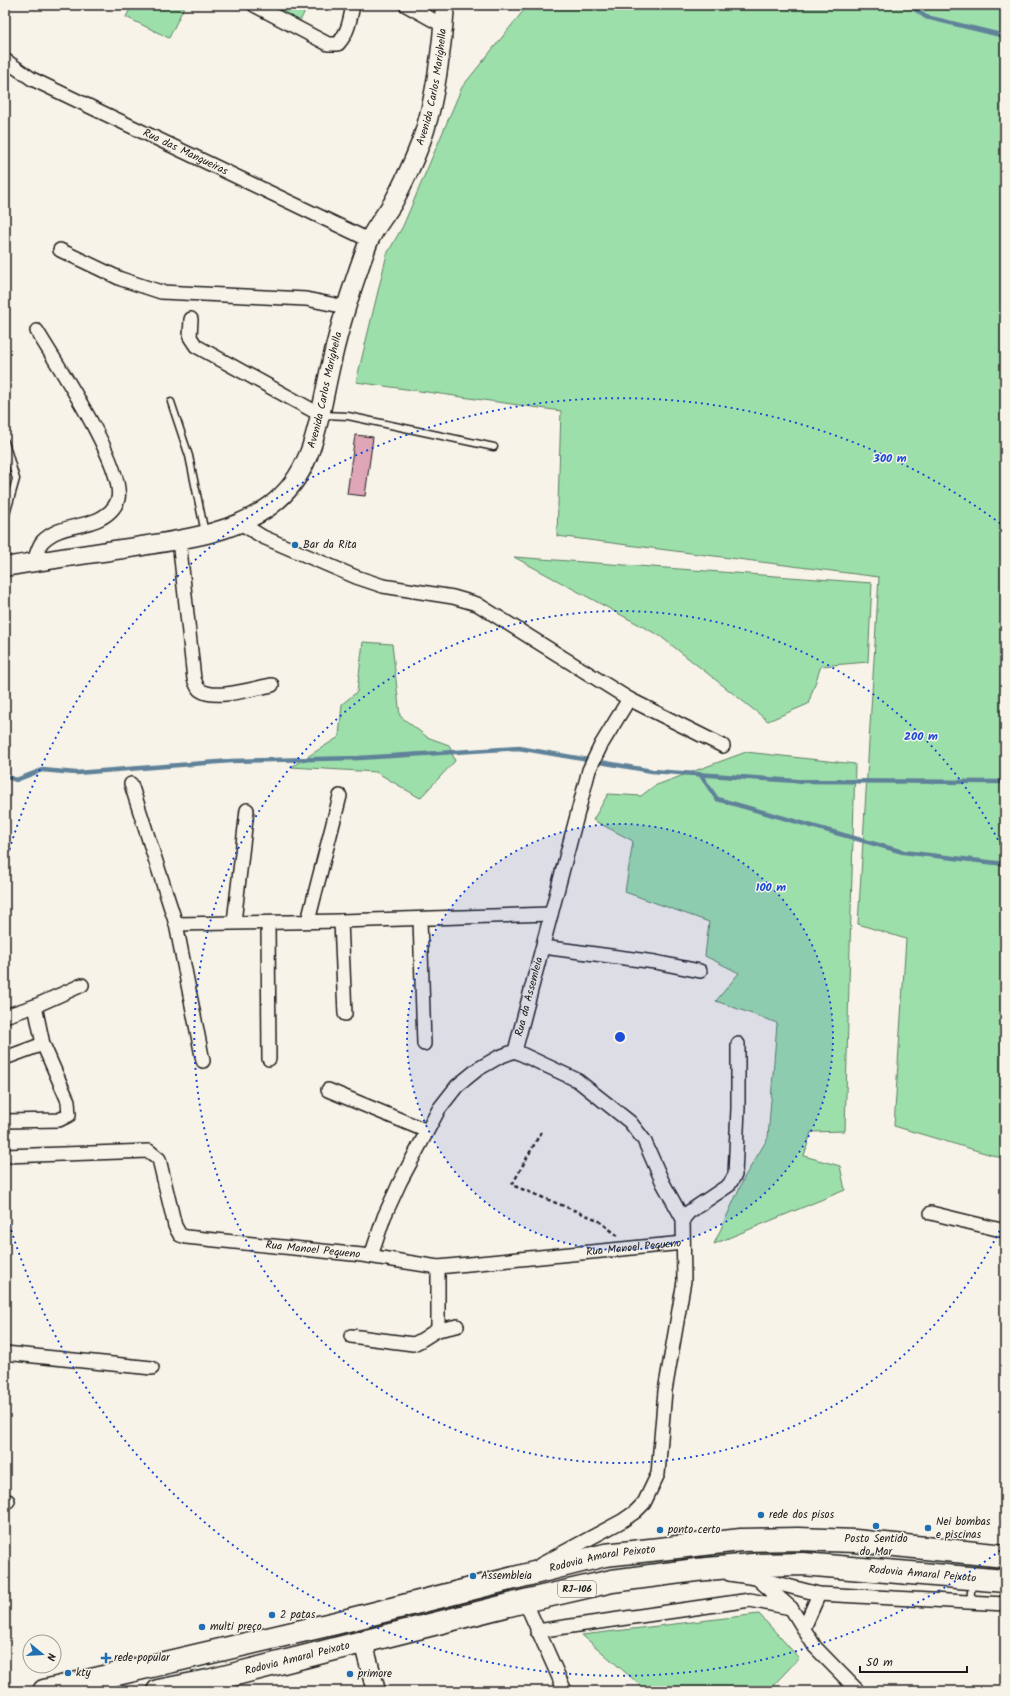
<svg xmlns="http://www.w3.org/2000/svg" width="1010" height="1696" viewBox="0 0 1010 1696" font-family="Kalam,sans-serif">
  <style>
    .green { fill: #9ddfaa; stroke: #5c7e63 }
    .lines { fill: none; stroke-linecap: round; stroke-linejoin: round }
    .stream { stroke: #608299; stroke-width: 4.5 }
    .building { fill: #dea6b7; stroke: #1c1c1c }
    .lane-casing { stroke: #1c1c1c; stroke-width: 9 }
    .street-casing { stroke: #1c1c1c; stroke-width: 16 }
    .secondary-casing { stroke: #1c1c1c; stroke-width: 21 }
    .highway-casing { stroke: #1c1c1c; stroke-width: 25 }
    .path { stroke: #1c1c1c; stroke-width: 2.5; stroke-dasharray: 4 3; stroke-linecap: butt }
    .lane { stroke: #f7f3e8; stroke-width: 6 }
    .street { stroke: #f7f3e8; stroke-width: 13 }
    .secondary { stroke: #f7f3e8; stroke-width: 18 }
    .highway { stroke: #f7f3e8; stroke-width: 22 }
    .ring { fill: none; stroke: #1d4ed8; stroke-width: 2; stroke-dasharray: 2 4 }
    .poi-dot { fill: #1f6fb2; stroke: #f7f3e8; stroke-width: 1.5 }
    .labels { text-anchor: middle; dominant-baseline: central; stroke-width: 3; stroke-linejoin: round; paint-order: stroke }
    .shield { fill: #f7f3e8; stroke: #5e5c59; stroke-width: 1 }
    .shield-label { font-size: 10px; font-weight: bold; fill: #1c1c1c }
    .street-label { font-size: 11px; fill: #1c1c1c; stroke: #f7f3e8 }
    .poi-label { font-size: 11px; fill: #1c1c1c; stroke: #f7f3e8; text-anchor: start }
    .centre { fill: #1d4ed8; stroke: #f7f3e8; stroke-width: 2 }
    .ring-label { font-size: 12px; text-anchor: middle; font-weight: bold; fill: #1d4ed8; stroke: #f7f3e8; stroke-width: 3; stroke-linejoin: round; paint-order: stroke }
  </style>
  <rect width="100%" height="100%" fill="#f7f3e8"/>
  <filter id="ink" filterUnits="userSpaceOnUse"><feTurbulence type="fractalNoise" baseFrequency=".025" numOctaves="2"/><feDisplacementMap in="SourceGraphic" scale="8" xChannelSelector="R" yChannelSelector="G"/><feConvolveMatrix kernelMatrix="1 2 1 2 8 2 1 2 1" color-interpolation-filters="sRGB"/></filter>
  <g filter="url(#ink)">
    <g class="green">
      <path d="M132,5H185L169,38L126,17Z"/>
      <path d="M282,5H308L299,23L278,13Z"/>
      <path d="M528,5H1005V1159L894,1126L906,939L858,924L879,577L557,536L561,411L356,382L387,254L403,226L462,87Z"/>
      <path d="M514,557L872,583L868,662L821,666L808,704L768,721L660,636Z"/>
      <path d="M363,642L392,644L400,716L427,737L449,745L455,761L420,798L376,772L291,767L339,737L342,704L357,692Z"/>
      <path d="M746,752L855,764L845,1131L811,1132L804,1156L840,1166L845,1190L714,1244L745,1176L768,1138L777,1023L716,1001L739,973L705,956L709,922L625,892L633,841L593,820L608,794L641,796L654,786Z"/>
      <path d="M759,1614L799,1658L768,1691H647L582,1635Z"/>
    </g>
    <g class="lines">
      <g class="stream">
        <path d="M909,5L926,17L1005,36"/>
        <path d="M700,774L717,799L903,852L1005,864"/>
        <path d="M5,776L16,780L42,770L76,773L231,761L359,758L519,748L652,771L796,781L1005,782"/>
      </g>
    </g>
    <path class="building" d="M355,435L373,437L365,496L347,494Z"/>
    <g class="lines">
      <g class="lane-casing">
        <g id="lane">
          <path d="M171,402L189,456L205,533"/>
          <path d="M322,415L348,416L494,447"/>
          <path d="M5,442L16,479L5,518"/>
          <path d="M970,1603L972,1581"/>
        </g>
      </g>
      <g class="street-casing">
        <g id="street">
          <path d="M254,5L328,44H338C348,33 350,20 353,5"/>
          <path d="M406,5L444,26"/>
          <path id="s1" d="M5,60L32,79L369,240"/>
          <path d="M60,250L121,279L161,292L306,299L346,307"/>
          <path d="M191,319L190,337L196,346L321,415"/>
          <path d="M240,523L263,537L356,577L383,586L453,597L477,604L629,699L723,746"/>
          <path d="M179,540L194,679C196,683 197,688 200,690C215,701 254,688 272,685"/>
          <path d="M34,562C36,556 38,547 42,542C57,526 78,528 97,520C106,516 115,509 118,499C125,466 56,363 37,331"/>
          <path d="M131,784L176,924L203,1061"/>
          <path d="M420,919L424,1044"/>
          <path d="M308,921L340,796"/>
          <path d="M341,921L345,1014"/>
          <path d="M234,922L247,810"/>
          <path d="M268,923L269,1059"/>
          <path d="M176,924L341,921L551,914"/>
          <path d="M543,947L655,962L700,971"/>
          <path d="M5,1016L35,1006L82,985"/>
          <path d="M515,1051L577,1080L630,1122L644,1140L663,1183L683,1219L684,1281L665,1391L658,1474L644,1503L635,1512L622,1521L540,1565"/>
          <path id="s2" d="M515,1051L589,770L601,745L629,699"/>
          <path d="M5,1058L43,1044"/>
          <path d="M328,1090L427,1131"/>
          <path d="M5,1121L59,1120L69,1115L68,1101L43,1044L35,1006"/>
          <path id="s3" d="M5,1156L149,1151L159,1159L175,1226L180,1235L186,1237L362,1255L438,1267L683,1243"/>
          <path d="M931,1213L1005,1231"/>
          <path d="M683,1219L689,1212L729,1185L735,1175L738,1108V1044"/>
          <path d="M371,1256L384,1217L400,1182L439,1109L457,1086L478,1069L499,1057L515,1051"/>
          <path d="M438,1267V1330L457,1326"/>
          <path d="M351,1336L413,1344C422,1341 429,1334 438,1330"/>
          <path d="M5,1353L152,1368"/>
          <path d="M5,1502L8,1501"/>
          <path d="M729,1574L756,1578L819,1594L1005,1604"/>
          <path d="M759,1580L791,1608L815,1647L858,1691"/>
          <path d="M525,1601L565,1691"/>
          <path d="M804,1628L819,1594"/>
          <path d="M537,1631L750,1600L791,1608"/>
        </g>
      </g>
      <g class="secondary-casing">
        <g id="secondary">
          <path id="s4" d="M5,567C51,559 97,553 142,546C186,539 233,533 270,506C317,472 319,412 332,360C341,320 354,281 368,243C374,228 386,215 394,201C406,178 417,155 425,130C437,90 442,46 445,5"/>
          <path d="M363,1642L376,1691"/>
        </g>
      </g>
      <g class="highway-casing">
        <g id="highway">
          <path id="s5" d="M44,1691L336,1623L605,1555L741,1540L798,1539L855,1541L1005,1556"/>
          <path id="s6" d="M158,1691L208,1681L525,1601L612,1581L696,1570L752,1565L803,1564L1005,1581"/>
        </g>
      </g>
      <path class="path" d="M541,1132L512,1185L598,1220L618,1236"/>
      <use href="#lane" class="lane"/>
      <use href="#street" class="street"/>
      <use href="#secondary" class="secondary"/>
      <use href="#highway" class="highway"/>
    </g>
  </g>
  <circle cx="620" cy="1037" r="213" fill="#1d4ed8" fill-opacity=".12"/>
  <g class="ring">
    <circle cx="620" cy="1037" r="213"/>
    <path d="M1005 1220A426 426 0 1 1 1005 854"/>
    <path d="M1005 1547A639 639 0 0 1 6 1213M6 861A639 639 0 0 1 1005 527"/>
  </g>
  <g class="poi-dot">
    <circle cx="295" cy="545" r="4"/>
    <circle cx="761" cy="1515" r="4"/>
    <circle cx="876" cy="1526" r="4"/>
    <circle cx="928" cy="1528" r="4"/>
    <circle cx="660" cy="1530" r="4"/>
    <circle cx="473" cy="1576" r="4"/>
    <circle cx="272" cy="1615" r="4"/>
    <circle cx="202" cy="1627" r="4"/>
    <path d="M104 1652h4v4h4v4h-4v4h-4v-4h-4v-4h4z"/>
    <circle cx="68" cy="1673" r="4"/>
    <circle cx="350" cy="1674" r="4"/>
  </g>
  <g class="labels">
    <rect class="shield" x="558" y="1581" width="38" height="16" rx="3"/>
    <g class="shield-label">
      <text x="577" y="1589">RJ-106</text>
    </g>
    <g class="street-label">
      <text stroke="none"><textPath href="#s4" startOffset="730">Avenida Carlos Marighella</textPath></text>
      <text stroke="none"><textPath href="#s1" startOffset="203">Rua das Mangueiras</textPath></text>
      <text stroke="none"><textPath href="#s4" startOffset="406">Avenida Carlos Marighella</textPath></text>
      <text stroke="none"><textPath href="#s2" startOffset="56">Rua da Assemleia</textPath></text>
      <text stroke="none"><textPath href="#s3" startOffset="370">Rua Manoel Pequeno</textPath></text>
      <text stroke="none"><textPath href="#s3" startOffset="693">Rua Manoel Pequeno</textPath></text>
      <text stroke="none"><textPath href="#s5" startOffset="574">Rodovia Amaral Peixoto</textPath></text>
      <text stroke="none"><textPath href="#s6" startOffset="779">Rodovia Amaral Peixoto</textPath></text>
      <text stroke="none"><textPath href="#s6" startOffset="143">Rodovia Amaral Peixoto</textPath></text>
    </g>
    <g class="poi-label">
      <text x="303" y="545">Bar da Rita</text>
      <text x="769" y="1515">rede dos pisos</text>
      <text x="936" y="1522">Nei bombas<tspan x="936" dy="13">e piscinas</tspan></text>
      <text x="668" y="1530">ponto certo</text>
      <text x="876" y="1539" text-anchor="middle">Posto Sentido<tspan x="876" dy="13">do Mar</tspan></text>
      <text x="481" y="1576">Assembleia</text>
      <text x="280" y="1615">2 patas</text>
      <text x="210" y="1627">multi preço</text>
      <text x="114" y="1658">rede popular</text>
      <text x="76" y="1673">kty</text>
      <text x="358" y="1674">primore</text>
    </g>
  </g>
  <circle cx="620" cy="1037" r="6" class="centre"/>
  <g class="ring-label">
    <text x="890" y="462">300 m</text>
    <text x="921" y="740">200 m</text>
    <text x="771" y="891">100 m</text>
  </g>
  <rect width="1010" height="1696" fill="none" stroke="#f7f3e8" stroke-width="20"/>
  <rect x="10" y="10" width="990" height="1676" fill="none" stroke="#1c1c1c" stroke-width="1.5" filter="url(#ink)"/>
  <g transform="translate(42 1654) rotate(108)"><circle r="19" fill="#f7f3e8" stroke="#9f9d96"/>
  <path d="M0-3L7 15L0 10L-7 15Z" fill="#1f6fb2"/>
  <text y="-6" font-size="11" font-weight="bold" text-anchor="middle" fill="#1c1c1c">N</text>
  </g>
  <path d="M860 1666v6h107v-6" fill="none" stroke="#1c1c1c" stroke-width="2"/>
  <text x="866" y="1666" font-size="12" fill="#1c1c1c" stroke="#f7f3e8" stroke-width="3" paint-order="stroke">50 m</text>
</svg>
